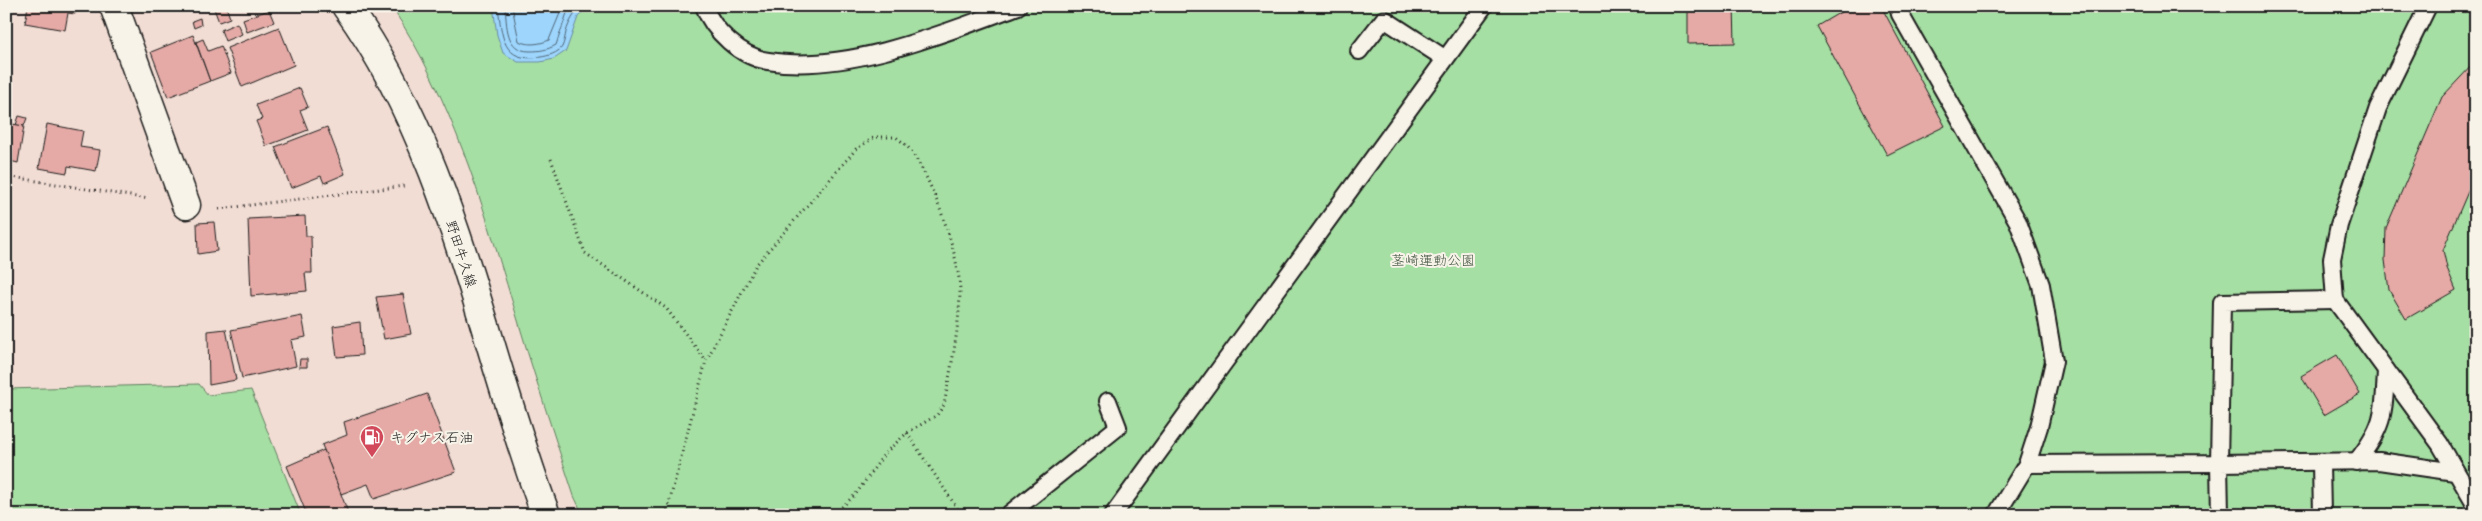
<svg xmlns="http://www.w3.org/2000/svg" width="2482" height="521" viewBox="0 0 2482 521" font-family="'Balsamiq Sans','Klee One',sans-serif">
  <style>
    .green { fill: #a6dfa3; stroke: #617e60 }
    .water { fill: #9dd5fd; stroke: #698ba3 }
    .lines { fill: none; stroke-linecap: round; stroke-linejoin: round }
    .shore { stroke: #506676; stroke-width: 1 }
    .building { fill: #e5aaa6; stroke: #1c1c1c }
    .service-casing { stroke: #1c1c1c; stroke-width: 20 }
    .minor-casing { stroke: #1c1c1c; stroke-width: 31 }
    .primary-casing { stroke: #1c1c1c; stroke-width: 31 }
    .path { stroke: #1c1c1c; stroke-width: 3; stroke-dasharray: 1 4; stroke-linecap: butt }
    .service { stroke: #f7f3e8; stroke-width: 16 }
    .minor { stroke: #f7f3e8; stroke-width: 28 }
    .primary { stroke: #f7f3e8; stroke-width: 28 }
    .labels { text-anchor: middle; dominant-baseline: central; stroke-width: 4; stroke-linejoin: round; paint-order: stroke }
    .street-label { font-size: 14px; fill: #1c1c1c; stroke: #f7f3e8 }
    .park-label { font-size: 14px; fill: #455644; stroke: #f7f3e8 }
    .poi-label { font-size: 14px; fill: #1c1c1c; stroke: #f7f3e8; text-anchor: start }
  </style>
  <rect width="100%" height="100%" fill="#f2ddd4"/>
  <filter id="ink" filterUnits="userSpaceOnUse"><feTurbulence type="fractalNoise" baseFrequency=".02" numOctaves="2"/><feDisplacementMap in="SourceGraphic" scale="10" xChannelSelector="R" yChannelSelector="G"/><feConvolveMatrix kernelMatrix="1 2 1 2 8 2 1 2 1" color-interpolation-filters="sRGB"/></filter>
  <g filter="url(#ink)">
    <g class="green">
      <path d="M391,6H2476V515H583L574,496C553,432 532,369 513,304C481,200 452,98 391,6Z"/>
      <path d="M199,384L208,395L251,390L301,515H6V389Z"/>
    </g>
    <path class="water" d="M493,6H588L578,17L566,51L554,59L540,62H518L503,53L497,35Z"/>
    <g class="lines">
      <g class="shore">
        <path d="M498,6C502,37 502,63 541,57C548,56 558,53 562,47C564,43 565,37 566,32C569,22 574,14 581,6"/>
        <path d="M505,6C507,25 505,51 530,51C540,51 547,50 556,45L567,13L573,6"/>
        <path d="M512,6L519,41C527,46 541,44 549,40L563,6"/>
      </g>
    </g>
    <g class="building">
      <path d="M28,6H76L75,14L68,13L65,30L25,23Z"/>
      <path d="M213,6H226L230,18L219,22Z"/>
      <path d="M1688,6H1734L1735,43L1688,44Z"/>
      <path d="M1851,6H1881L1945,126L1887,155L1817,26Z"/>
      <path d="M269,10L274,22L247,32L243,19Z"/>
      <path d="M200,18L201,25L194,28L192,21Z"/>
      <path d="M237,23L242,34L225,41L221,30Z"/>
      <path d="M279,27L294,65L242,87L227,48Z"/>
      <path d="M193,35L210,81L168,97L151,52Z"/>
      <path d="M203,39L208,51L221,46L231,73L210,81L196,42Z"/>
      <path d="M2476,61V173L2443,250L2447,268L2456,290L2406,319L2389,290L2385,260L2386,228L2442,97Z"/>
      <path d="M300,88L308,107L300,110L308,130L266,146L256,121L262,119L256,105Z"/>
      <path d="M19,116L27,118L24,126L16,125Z"/>
      <path d="M6,123L24,126L18,163L6,160Z"/>
      <path d="M47,124L83,131L80,147L100,150L96,171L68,166L67,173L39,168Z"/>
      <path d="M327,127L345,174L324,183L321,176L291,188L275,147Z"/>
      <path d="M305,216L306,236H311L312,273H305L307,291L251,296L248,219Z"/>
      <path d="M214,222L217,251L198,254L197,223Z"/>
      <path d="M403,294L411,334L384,339L376,297Z"/>
      <path d="M302,316L306,337L291,340L296,366L242,378L231,330Z"/>
      <path d="M360,322L362,355L337,357L333,326Z"/>
      <path d="M2476,327V345L2468,331Z"/>
      <path d="M226,329L236,380L209,385L208,331Z"/>
      <path d="M2337,355L2360,394L2324,415L2301,376Z"/>
      <path d="M300,359H307V367H299Z"/>
      <path d="M427,394L456,472L374,499L368,484L341,494L322,445L347,435L344,422Z"/>
      <path d="M324,450L341,494L349,515H307L287,466Z"/>
    </g>
    <g class="lines">
      <g class="service-casing">
        <g id="service">
          <path d="M704,6C713,31 741,57 768,61C846,74 945,33 1018,6"/>
          <path d="M1898,6L1900,14L2018,222L2041,285L2054,361L2039,427L2027,464L1996,515"/>
          <path d="M1359,51L1384,19L1444,58"/>
          <path d="M2335,300L2440,444L2476,506"/>
          <path d="M2356,462C2384,427 2384,414 2386,370"/>
          <path d="M2321,463L2322,515"/>
          <path d="M2027,464L2219,463L2222,302L2335,300L2332,259L2339,225L2378,108L2428,6"/>
          <path d="M1008,515L1118,427L1108,401"/>
          <path d="M1113,515L1484,6"/>
          <path d="M2220,515L2219,463L2379,461L2455,472"/>
        </g>
      </g>
      <g class="minor-casing">
        <path id="minor" d="M114,6L186,205"/>
      </g>
      <g class="primary-casing">
        <path id="primary" d="M346,6C452,152 483,348 546,515"/>
      </g>
      <g class="path">
        <path d="M551,159L585,253L666,308L706,361"/>
        <path d="M6,176L149,199"/>
        <path d="M219,209L404,186"/>
        <path d="M907,433L961,514"/>
        <path d="M666,515L706,361L718,338L756,265L856,149L875,137H896C901,141 907,145 910,150C932,178 960,256 960,292C959,330 951,368 944,405L937,415L907,433L885,453L856,494L833,515"/>
      </g>
      <use href="#service" class="service"/>
      <use href="#minor" class="minor"/>
      <use href="#primary" class="primary"/>
    </g>
  </g>
  <defs>
    <g id="fuel-pin" transform="scale(1.25)"><path d="M0 17L-7.5 6A9.5 9.5 0 1 1 7.5 6Z" fill="#d1495b" stroke="#f7f3e8"/><path d="M-5.5-6h7V0h2V4h1.3V-2.5L3-4.5l.8-.8L6-3V5H2.5V1h-1V6h-7ZM-4.2-4.7v3.2H.2V-4.7Z" fill="#fff"/></g>
  </defs>
  <g fill-rule="evenodd">
    <use href="#fuel-pin" x="372" y="437"/>
  </g>
  <g class="labels">
    <g class="street-label">
      <text transform="translate(461 254) rotate(72)">野田牛久線</text>
    </g>
    <g class="park-label">
      <text x="1433" y="260">茎崎運動公園</text>
    </g>
    <g class="poi-label">
      <text x="390" y="437">キグナス石油</text>
    </g>
  </g>
  <rect width="2482" height="521" fill="none" stroke="#f7f3e8" stroke-width="25"/>
  <rect x="12" y="12" width="2457" height="496" fill="none" stroke="#1c1c1c" stroke-width="2" filter="url(#ink)"/>
</svg>
